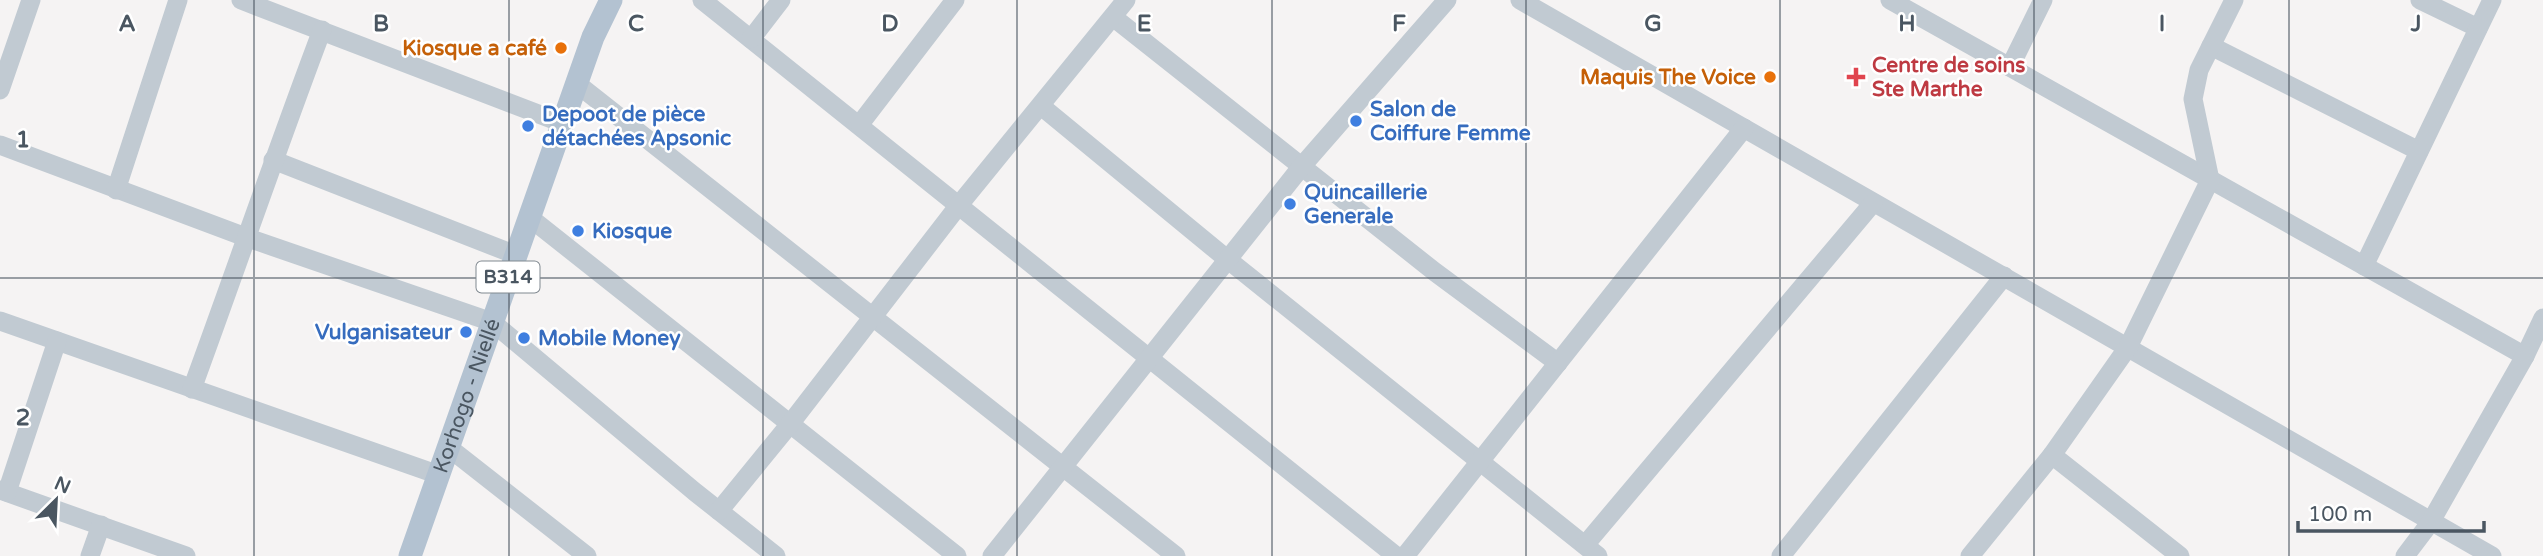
<svg xmlns="http://www.w3.org/2000/svg" width="2543" height="556" viewBox="0 0 2543 556" font-family="'Varela Round',sans-serif">
  <style>
    .lines { fill: none; stroke-linecap: round; stroke-linejoin: round }
    .minor { stroke: #c1cad2; stroke-width: 19 }
    .major { stroke: #b3c2d1; stroke-width: 23 }
    .grid { fill: none; stroke: #4a5661; stroke-width: 2; stroke-opacity: 0.55 }
    .food-dot { fill: #e8710a; stroke: #fff; stroke-width: 2.5 }
    .health-dot { fill: #e0444e; stroke: #fff; stroke-width: 2.5 }
    .shop-dot { fill: #3f7fe0; stroke: #fff; stroke-width: 2.5 }
    .labels { text-anchor: middle; dominant-baseline: central; stroke-width: 5; stroke-linejoin: round; paint-order: stroke }
    .shield { fill: #fff; stroke: #808990; stroke-width: 2 }
    .shield-label { font-size: 19px; font-weight: bold; fill: #4a5661 }
    .food-label { font-size: 21px; font-weight: bold; fill: #c56008; stroke: #fff; text-anchor: end }
    .health-label { font-size: 21px; font-weight: bold; fill: #be3a42; stroke: #fff; text-anchor: start }
    .shop-label { font-size: 21px; font-weight: bold; fill: #366cbe; stroke: #fff; text-anchor: start }
    .street-label { font-size: 21px; fill: #4a5661; stroke: #fff }
    .grid-label { font-size: 23px; text-anchor: middle; font-weight: bold; fill: #4a5661; stroke: #fff; stroke-width: 5; stroke-linejoin: round; paint-order: stroke }
  </style>
  <rect width="100%" height="100%" fill="#f5f3f3"/>
  <g class="lines">
    <g class="minor">
      <path d="M241,0L562,123"/>
      <path d="M702,0L1396,556"/>
      <path d="M1520,0L2492,556"/>
      <path d="M1890,0L2525,356"/>
      <path d="M2420,0L2478,28"/>
      <path d="M1113,17L1435,272L1558,363"/>
      <path d="M751,39L781,0"/>
      <path d="M2211,46L2419,151"/>
      <path d="M2010,67L2043,0"/>
      <path d="M576,83L1176,556"/>
      <path d="M0,90L31,0"/>
      <path d="M1041,106L1227,259L1598,556"/>
      <path d="M860,124L955,0"/>
      <path d="M0,145L248,238L492,322L695,492L776,556"/>
      <path d="M273,160L516,255"/>
      <path d="M116,190L178,0"/>
      <path d="M529,217L957,556"/>
      <path d="M2364,266L2492,0"/>
      <path d="M0,321L439,475"/>
      <path d="M192,389C236,269 277,149 322,30"/>
      <path d="M448,447L587,556"/>
      <path d="M2052,455L2180,556"/>
      <path d="M0,490L186,556"/>
      <path d="M7,492L57,341"/>
      <path d="M719,511L790,424L959,205L1126,0"/>
      <path d="M1585,545L1873,203"/>
      <path d="M90,556L101,525"/>
      <path d="M992,556L1302,166L1447,0"/>
      <path d="M1405,556L1744,128"/>
      <path d="M1781,556L2004,276"/>
      <path d="M1970,556L2052,455L2128,347L2210,180L2193,99L2199,70L2234,0"/>
      <path d="M2405,556L2430,523L2525,356L2543,318"/>
    </g>
    <path class="major" id="s1" d="M410,556L593,37L611,0"/>
  </g>
  <path class="grid" d="M254,0V556M509,0V556M763,0V556M1017,0V556M1272,0V556M1526,0V556M1780,0V556M2034,0V556M2289,0V556M0,278H2543"/>
  <g class="food-dot">
    <circle cx="561" cy="48" r="7"/>
    <circle cx="1770" cy="77" r="7"/>
  </g>
  <path class="health-dot" d="M1852.5 66.5h7v7h7v7h-7v7h-7v-7h-7v-7h7z"/>
  <g class="shop-dot">
    <circle cx="1356" cy="121" r="7"/>
    <circle cx="528" cy="126" r="7"/>
    <circle cx="1290" cy="204" r="7"/>
    <circle cx="578" cy="231" r="7"/>
    <circle cx="466" cy="332" r="7"/>
    <circle cx="524" cy="338" r="7"/>
  </g>
  <g class="labels">
    <rect class="shield" x="476.5" y="261.5" width="63" height="31" rx="5"/>
    <g class="shield-label">
      <text x="508" y="277">B314</text>
    </g>
    <g class="food-label">
      <text x="547" y="48">Kiosque a café</text>
      <text x="1756" y="77">Maquis The Voice</text>
    </g>
    <g class="health-label">
      <text x="1872" y="65">Centre de soins<tspan x="1872" dy="24">Ste Marthe</tspan></text>
    </g>
    <g class="shop-label">
      <text x="1370" y="109">Salon de<tspan x="1370" dy="24">Coiffure Femme</tspan></text>
      <text x="542" y="114">Depoot de pièce<tspan x="542" dy="24">détachées Apsonic</tspan></text>
      <text x="1304" y="192">Quincaillerie<tspan x="1304" dy="24">Generale</tspan></text>
      <text x="592" y="231">Kiosque</text>
      <text x="452" y="332" text-anchor="end">Vulganisateur</text>
      <text x="538" y="338">Mobile Money</text>
    </g>
    <g class="street-label">
      <text stroke="none"><textPath href="#s1" startOffset="170">Korhogo - Niellé</textPath></text>
    </g>
  </g>
  <g class="grid-label">
    <text x="127" y="31">A</text>
    <text x="381" y="31">B</text>
    <text x="636" y="31">C</text>
    <text x="890" y="31">D</text>
    <text x="1144" y="31">E</text>
    <text x="1399" y="31">F</text>
    <text x="1653" y="31">G</text>
    <text x="1907" y="31">H</text>
    <text x="2162" y="31">I</text>
    <text x="2416" y="31">J</text>
    <text x="23" y="147">1</text>
    <text x="23" y="425">2</text>
  </g>
  <g transform="translate(56 500) rotate(24)" stroke="#ffffff" stroke-width="5" paint-order="stroke">
  <path d="M0-5L12 26L0 18L-12 26Z" fill="#4a5661"/>
  <text y="-10" font-size="19" font-weight="bold" text-anchor="middle" fill="#4a5661">N</text>
  </g>
  <path d="M2298 521v10h186v-10" fill="none" stroke="#4a5661" stroke-width="3.5"/>
  <text x="2308" y="521" font-size="21" fill="#4a5661" stroke="#ffffff" stroke-width="5" paint-order="stroke">100 m</text>
</svg>
